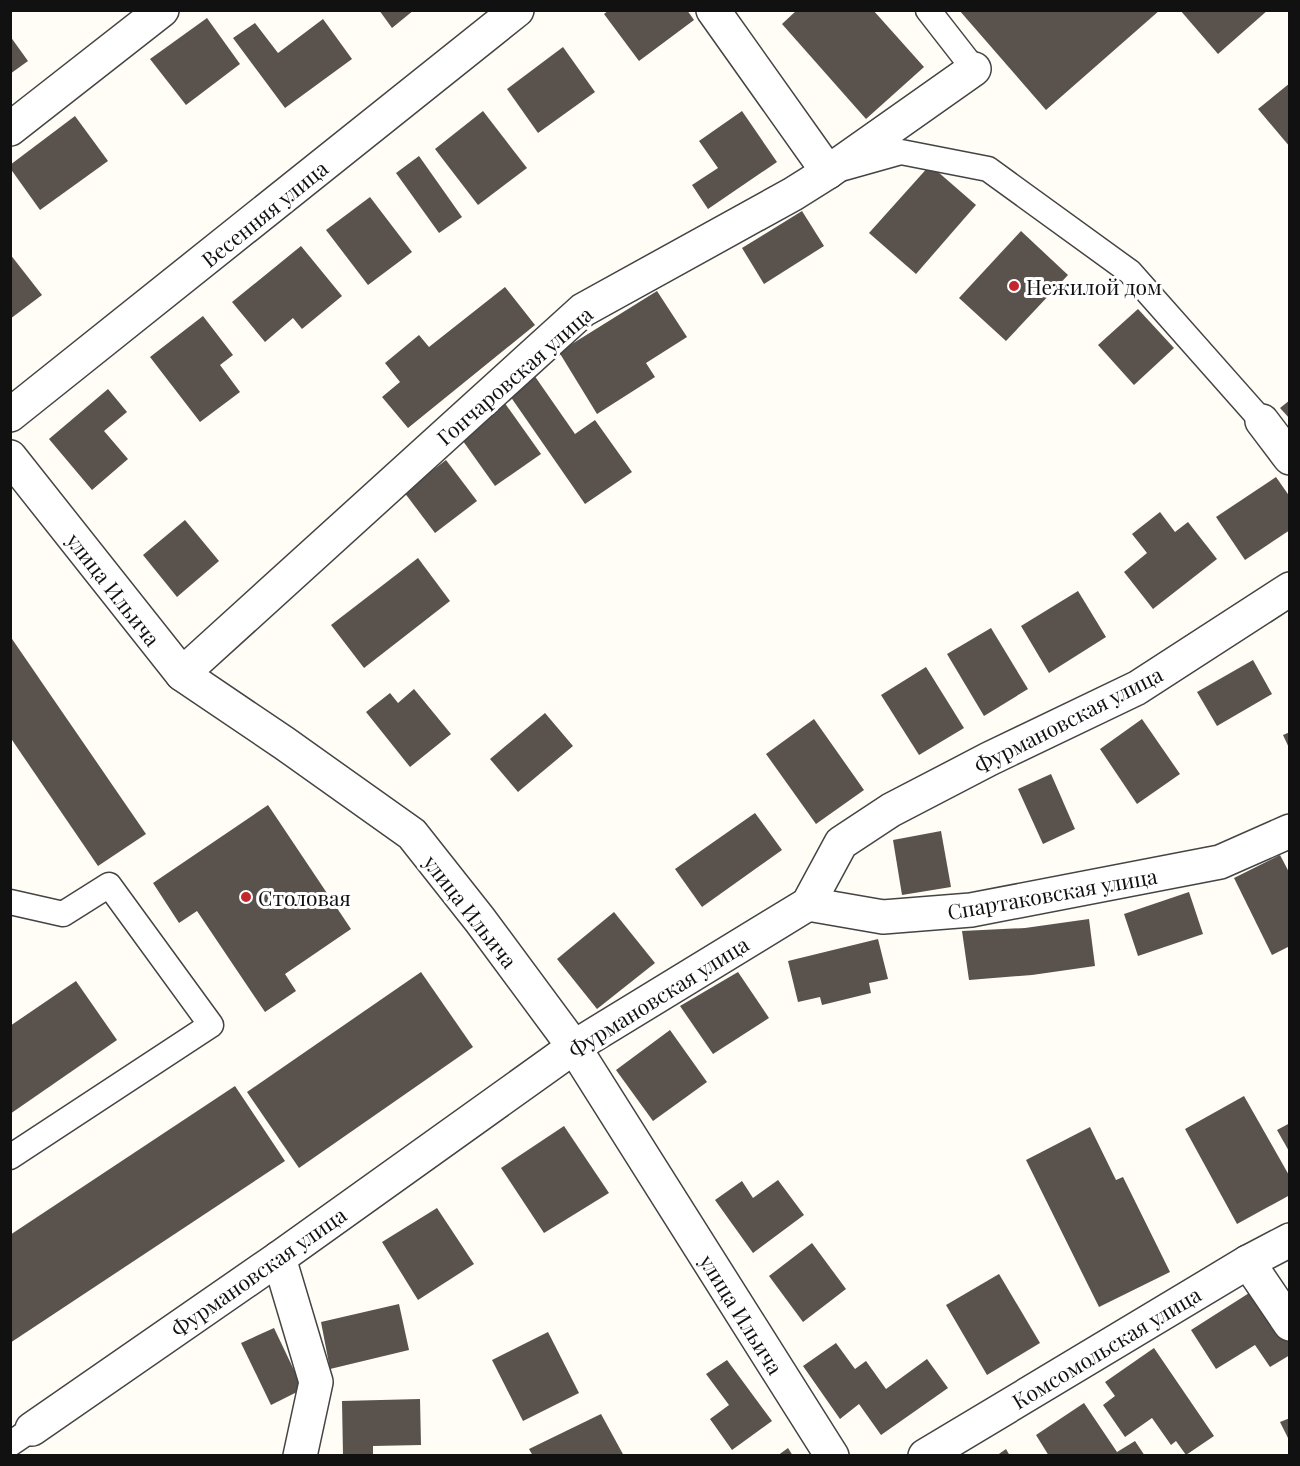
<svg xmlns="http://www.w3.org/2000/svg" width="1300" height="1466" viewBox="0 0 1300 1466" font-family="'Playfair Display',serif">
  <style>
    .building { fill: #5a524d }
    .lines { fill: none; stroke-linecap: round; stroke-linejoin: round }
    .service-casing { stroke: #444; stroke-width: 27 }
    .minor-casing { stroke: #444; stroke-width: 36 }
    .service { stroke: #fff; stroke-width: 24 }
    .minor { stroke: #fff; stroke-width: 33 }
    .poi-dot { fill: #c4262e; stroke: #fff; stroke-width: 2 }
    .labels { text-anchor: middle; dominant-baseline: central; stroke-width: 6; stroke-linejoin: round; paint-order: stroke }
    .street-label { font-size: 21px; fill: #111; stroke: #fff }
    .poi-label { font-size: 21px; fill: #111; stroke: #fff; text-anchor: start }
  </style>
  <rect width="100%" height="100%" fill="#fffdf5"/>
  <g class="building">
    <path d="M379,10H414L392,28Z"/>
    <path d="M609,10H687L694,20L639,61L604,14Z"/>
    <path d="M797,10H873L924,67L866,119L782,24Z"/>
    <path d="M959,10H1160L1046,110Z"/>
    <path d="M1180,10H1268L1218,54Z"/>
    <path d="M207,18L240,64L186,105L150,59Z"/>
    <path d="M323,19L352,59L285,108L233,38L255,23L278,53Z"/>
    <path d="M10,36L28,61L10,74Z"/>
    <path d="M563,47L595,92L538,133L507,89Z"/>
    <path d="M1290,83V147L1258,109Z"/>
    <path d="M483,111L527,168L478,205L435,149Z"/>
    <path d="M742,111L777,162L708,209L692,185L718,168L699,141Z"/>
    <path d="M75,116L108,161L40,210L10,168V165Z"/>
    <path d="M419,156L462,217L439,233L396,173Z"/>
    <path d="M930,165L976,205L916,274L869,233Z"/>
    <path d="M370,197L412,252L368,285L326,230Z"/>
    <path d="M802,211L824,246L764,284L742,248Z"/>
    <path d="M1021,231L1068,275L1006,341L959,298Z"/>
    <path d="M301,246L342,296L302,329L293,318L265,342L232,302Z"/>
    <path d="M10,254L42,295L10,319Z"/>
    <path d="M505,287L535,325L408,428L382,397L400,382L385,363L419,335L429,347Z"/>
    <path d="M657,291L687,337L646,363L655,377L597,414L559,352Z"/>
    <path d="M1138,309L1174,348L1134,385L1098,345Z"/>
    <path d="M203,316L233,355L220,365L240,392L200,422L150,357Z"/>
    <path d="M534,375L575,434L595,420L632,472L585,504L508,393Z"/>
    <path d="M108,389L127,412L104,431L128,459L92,490L49,439Z"/>
    <path d="M1290,400V419L1280,408Z"/>
    <path d="M504,402L541,454L495,486L458,434Z"/>
    <path d="M446,460L477,501L435,533L404,492Z"/>
    <path d="M1276,477L1290,497V530L1245,560L1216,517Z"/>
    <path d="M1160,512L1175,532L1188,522L1217,559L1153,609L1124,572L1147,553L1132,534Z"/>
    <path d="M185,520L219,561L177,597L143,555Z"/>
    <path d="M418,558L450,601L364,668L331,625Z"/>
    <path d="M1078,591L1106,637L1049,673L1021,626Z"/>
    <path d="M991,628L1028,689L984,716L947,654Z"/>
    <path d="M10,636L146,834L98,866L10,737Z"/>
    <path d="M1253,660L1272,694L1217,726L1197,692Z"/>
    <path d="M926,667L964,728L919,755L881,695Z"/>
    <path d="M414,689L451,734L410,767L366,712L390,693L398,703Z"/>
    <path d="M545,713L573,746L518,792L490,759Z"/>
    <path d="M814,719L864,790L816,824L766,754Z"/>
    <path d="M1142,719L1180,774L1137,804L1100,749Z"/>
    <path d="M1290,732V750L1283,735Z"/>
    <path d="M1051,774L1075,829L1043,844L1018,789Z"/>
    <path d="M268,805L351,929L285,974L296,991L265,1012L197,911L179,923L153,883Z"/>
    <path d="M755,813L782,850L702,907L675,869Z"/>
    <path d="M941,831L951,887L902,895L893,840Z"/>
    <path d="M1280,855L1290,874V946L1272,955L1234,878Z"/>
    <path d="M1189,892L1203,934L1138,956L1124,914Z"/>
    <path d="M614,912L655,963L597,1009L557,959Z"/>
    <path d="M1089,919L1095,966L1032,975L969,980L962,931L1025,928Z"/>
    <path d="M878,939L888,979L869,983L871,993L822,1005L820,997L798,1002L788,961Z"/>
    <path d="M421,972L473,1047L299,1168L247,1092Z"/>
    <path d="M738,972L769,1018L713,1054L680,1006Z"/>
    <path d="M76,981L117,1040L10,1114V1026Z"/>
    <path d="M670,1030L707,1082L653,1121L616,1070Z"/>
    <path d="M235,1086L285,1161L10,1343V1235Z"/>
    <path d="M1244,1096L1290,1177V1195L1237,1224L1185,1129Z"/>
    <path d="M1290,1123V1153L1277,1130Z"/>
    <path d="M564,1126L609,1193L544,1233L501,1168Z"/>
    <path d="M1090,1127L1116,1180L1123,1177L1170,1272L1099,1307L1026,1160Z"/>
    <path d="M778,1180L804,1215L753,1253L715,1200L742,1181L753,1198Z"/>
    <path d="M437,1208L474,1264L418,1300L382,1242Z"/>
    <path d="M812,1243L846,1289L803,1322L769,1276Z"/>
    <path d="M999,1274L1040,1343L987,1375L946,1305Z"/>
    <path d="M1257,1288L1290,1340V1355L1270,1367L1255,1345L1216,1369L1191,1330Z"/>
    <path d="M399,1304L409,1350L330,1369L321,1322Z"/>
    <path d="M274,1328L303,1389L271,1405L241,1343Z"/>
    <path d="M548,1332L579,1393L523,1421L492,1360Z"/>
    <path d="M836,1343L855,1369L866,1361L886,1389L927,1359L948,1388L881,1435L859,1404L840,1419L803,1366Z"/>
    <path d="M1154,1348L1214,1436L1186,1455L1176,1441L1171,1445L1152,1418L1125,1437L1103,1405L1115,1396L1105,1382Z"/>
    <path d="M727,1360L772,1421L732,1450L710,1419L729,1405L706,1374Z"/>
    <path d="M420,1399L421,1445L373,1446V1456H343L342,1401Z"/>
    <path d="M1084,1403L1117,1452L1135,1441L1145,1456H1049L1036,1435Z"/>
    <path d="M601,1414L624,1456H533L529,1449Z"/>
    <path d="M1290,1418V1442L1280,1422Z"/>
    <path d="M788,1448L793,1456H777Z"/>
    <path d="M1006,1449L1010,1456H996Z"/>
  </g>
  <g class="lines">
    <g class="service-casing">
      <g id="service">
        <path d="M928,10L974,69"/>
        <path d="M844,168L901,152L988,169L1130,272L1262,421"/>
        <path d="M10,902L63,914L109,885L211,1025L10,1157"/>
        <path d="M10,1444L32,1429"/>
      </g>
    </g>
    <g class="minor-casing">
      <g id="minor">
        <path d="M713,10L828,172"/>
        <path d="M10,129L162,10"/>
        <path d="M10,415L517,10"/>
        <path d="M1262,421L1290,458"/>
        <path d="M10,457L182,674L284,743L412,834L480,920L574,1047L832,1456"/>
        <path d="M182,674L583,310L793,194L828,172L974,69"/>
        <path d="M808,904L883,917L971,910L1220,862L1290,831"/>
        <path d="M279,1258L316,1382L300,1456"/>
        <path d="M1248,1262L1290,1324"/>
        <path d="M32,1429L279,1258L574,1047L808,904L841,843L891,810L989,759L1137,688L1290,589"/>
        <path d="M925,1456L1248,1262L1290,1240"/>
      </g>
    </g>
    <use href="#service" class="service"/>
    <use href="#minor" class="minor"/>
  </g>
  <g class="poi-dot">
    <circle cx="1014" cy="286" r="6"/>
    <circle cx="246" cy="897" r="6"/>
  </g>
  <g class="labels">
    <g class="street-label">
      <text transform="translate(264 213) rotate(-39)">Весенняя улица</text>
      <text transform="translate(514 375) rotate(-41)">Гончаровская улица</text>
      <text transform="translate(114 589) rotate(52)">улица Ильича</text>
      <text transform="translate(1068 719) rotate(-27)">Фурмановская улица</text>
      <text transform="translate(1052 893) rotate(-10)">Спартаковская улица</text>
      <text transform="translate(471 911) rotate(52)">улица Ильича</text>
      <text transform="translate(658 996) rotate(-32)">Фурмановская улица</text>
      <text transform="translate(258 1271) rotate(-35)">Фурмановская улица</text>
      <text transform="translate(742 1314) rotate(58)">улица Ильича</text>
      <text transform="translate(1106 1347) rotate(-31)">Комсомольская улица</text>
    </g>
    <g class="poi-label">
      <text x="1026" y="286">Нежилой дом</text>
      <text x="258" y="897">Столовая</text>
    </g>
  </g>
  <rect width="1300" height="1466" fill="none" stroke="#111111" stroke-width="24"/>
</svg>
